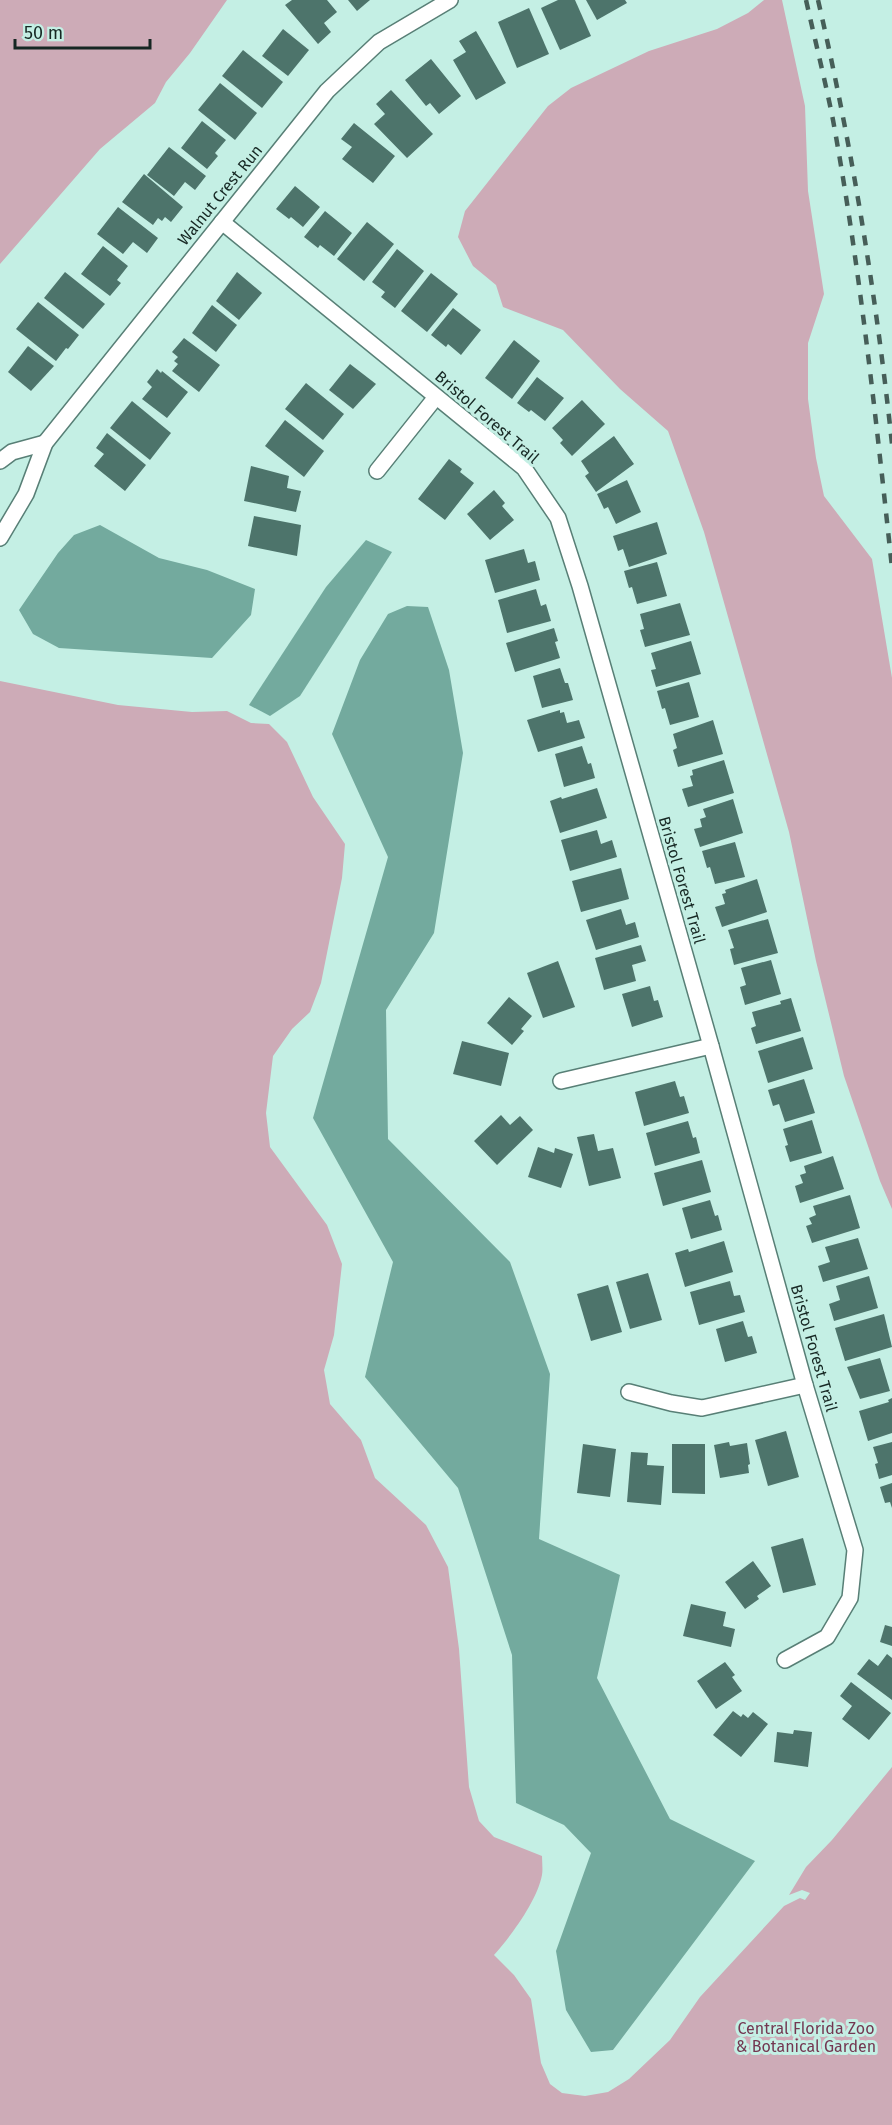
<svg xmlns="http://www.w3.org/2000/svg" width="892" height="2125" viewBox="0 0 892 2125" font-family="'Fira Sans',sans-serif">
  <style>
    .green { fill: #cdabb7 }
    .water { fill: #73aa9e }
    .building { fill: #4d746b }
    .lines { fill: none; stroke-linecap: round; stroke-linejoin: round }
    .minor-casing { stroke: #587f76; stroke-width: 18 }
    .minor { stroke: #fff; stroke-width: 15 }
    .rail { stroke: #465e58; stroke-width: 4.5; stroke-dasharray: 10 10; stroke-linecap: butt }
    .labels { text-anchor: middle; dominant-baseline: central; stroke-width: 6; stroke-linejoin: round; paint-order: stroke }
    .street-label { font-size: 16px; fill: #162723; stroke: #c4efe4 }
    .park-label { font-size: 16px; fill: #733751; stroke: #c4efe4 }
  </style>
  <rect width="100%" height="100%" fill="#c4efe4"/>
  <g class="green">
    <path d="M0,0H227L190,53L166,82L155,103L100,149L0,264Z"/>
    <path d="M764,0H782L805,106L808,191L824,294L808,343V399L816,458L824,496L872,559L892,678V1209L880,1181L844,1076L816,961L789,832L704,532L668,431L620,389L563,330L503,307L496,285L473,266L458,237L465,211L548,106L571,88L649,51L717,29L748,13Z"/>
    <path d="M0,681L118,705L192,712L227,711L251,723L269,724L287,742L313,797L345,844L342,878L321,983L310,1012L292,1029L273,1056L266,1113L270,1147L327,1225L342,1264L334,1335L324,1370L330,1404L361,1440L375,1478L426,1525L448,1567L459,1649L469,1787L479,1821L494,1837L542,1856C542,1862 543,1869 542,1875C537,1901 511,1936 494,1955L514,1975L531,1999L541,2063L550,2084L562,2093L585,2096L608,2092L629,2079L670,2040L700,1997L784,1906L800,1898L805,1900L810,1893L802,1890L789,1895L806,1867L832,1840L892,1767V2125H0Z"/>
  </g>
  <g class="water">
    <path d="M100,525L159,558L207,570L255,589L251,615L212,658L59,648L33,634L19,610L58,553L74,535Z"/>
    <path d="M366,540L392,552L300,696L270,716L249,705L326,587Z"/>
    <path d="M407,606L428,607L449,670L463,753L434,933L386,1010L388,1139L510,1262L550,1374L539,1539L620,1575L597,1678L670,1819L755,1861L613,2050L591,2052L566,2010L556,1951L591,1853L564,1825L516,1803L512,1655L458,1488L365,1377L393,1262L313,1118L388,857L332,734L360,660L388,614Z"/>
  </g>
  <g class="building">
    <path d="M292,0H327L337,12L324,23L331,32L318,44L285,5Z"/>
    <path d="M348,0H370L357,11Z"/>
    <path d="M558,0H575L591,36L560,50L541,8Z"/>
    <path d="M586,0H625L627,3L597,20Z"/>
    <path d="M529,8L549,54L517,68L498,22Z"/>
    <path d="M283,29L309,50L288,76L262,56Z"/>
    <path d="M476,31L506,83L476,100L453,60L466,52L459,41Z"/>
    <path d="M243,50L283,82L262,108L222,76Z"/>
    <path d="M431,59L461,96L439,114L430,103L426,106L405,80Z"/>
    <path d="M220,83L257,113L235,140L198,110Z"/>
    <path d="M391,90L433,134L407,158L374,124L385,114L376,104Z"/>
    <path d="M202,121L226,140L215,153L218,156L207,169L181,148Z"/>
    <path d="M354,123L395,156L373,183L342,159L352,147L341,139Z"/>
    <path d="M169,147L206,176L195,190L185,182L174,196L147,175Z"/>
    <path d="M144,174L183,207L171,222L165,217L162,221L158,218L153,225L122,202Z"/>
    <path d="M295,186L320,207L303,227L291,217L289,219L276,209Z"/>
    <path d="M118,207L158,238L147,253L133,242L123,254L97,234Z"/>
    <path d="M325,211L352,233L334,256L320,245L318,248L304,237Z"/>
    <path d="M367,222L394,244L364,281L337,259Z"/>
    <path d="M103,246L128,266L117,280L121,283L110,296L81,274Z"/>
    <path d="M397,249L424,271L395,308L381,297L385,292L372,282Z"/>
    <path d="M65,272L105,304L83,329L44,298Z"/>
    <path d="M237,272L262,293L239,320L216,301Z"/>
    <path d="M431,273L458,294L427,332L401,311Z"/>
    <path d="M38,302L79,335L68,349L66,348L56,361L16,329Z"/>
    <path d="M212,305L237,325L216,352L192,333Z"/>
    <path d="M453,308L481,330L461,355L448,344L446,347L431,335Z"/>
    <path d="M184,338L220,365L199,392L172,371L178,364L174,361L178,357L172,352Z"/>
    <path d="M514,340L540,361L512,399L485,378Z"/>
    <path d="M28,346L54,366L31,391L8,372Z"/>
    <path d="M350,364L376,384L353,409L329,390Z"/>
    <path d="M157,369L161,373L162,371L188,392L167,418L142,399L152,387L147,382Z"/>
    <path d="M537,377L564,398L545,421L531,410L529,412L517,403Z"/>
    <path d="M306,383L344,414L323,440L285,409Z"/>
    <path d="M582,400L605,424L572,456L560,443L563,440L552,428Z"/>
    <path d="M132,401L171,433L150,460L110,428Z"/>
    <path d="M285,420L324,451L304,477L265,446Z"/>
    <path d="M107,433L146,465L125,491L94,466L104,454L96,448Z"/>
    <path d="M614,436L634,464L596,492L585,476L589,473L581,461Z"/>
    <path d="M449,459L462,469L460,472L474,483L445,520L418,499Z"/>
    <path d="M251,466L289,476L287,488L301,491L296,512L244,501Z"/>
    <path d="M627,480L641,512L616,524L608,507L604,509L597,494Z"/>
    <path d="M494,490L505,503L502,506L514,520L490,540L467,514Z"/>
    <path d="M254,516L301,525L297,556L248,546Z"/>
    <path d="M657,522L667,554L629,567L623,549L618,551L613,536Z"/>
    <path d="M524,549L528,563L535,561L540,580L495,593L485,560Z"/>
    <path d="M657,562L667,596L637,604L632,587L629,588L624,571Z"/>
    <path d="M536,589L541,606L546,604L551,621L507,633L498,600Z"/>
    <path d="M680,603L690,635L645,647L640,630L644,629L640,614Z"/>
    <path d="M554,628L558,641L555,642L560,658L515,672L506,643Z"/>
    <path d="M691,641L701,674L656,687L651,670L656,669L651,653Z"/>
    <path d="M560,668L565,683H568L573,700L542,708L533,676Z"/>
    <path d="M689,682L699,717L670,725L665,708L662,709L657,691Z"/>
    <path d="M560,710V713L564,712L567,723L579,720L585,738L538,752L527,720Z"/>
    <path d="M713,720L723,754L678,767L673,750L677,748L673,734Z"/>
    <path d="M582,746L588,764L591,763L595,778L564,787L555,754Z"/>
    <path d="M724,760L734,793L688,807L682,789L693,786L690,776L693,775L692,770Z"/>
    <path d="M597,788L607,818L560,833L550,801L561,797L562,799Z"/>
    <path d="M733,799L743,833L700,847L694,829L702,827L700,819L706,817L703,809Z"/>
    <path d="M597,830L601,844L612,840L617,857L570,871L561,840Z"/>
    <path d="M735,842L745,877L715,884L710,867L707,868L702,851Z"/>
    <path d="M621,868L629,899L581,912L572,881Z"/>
    <path d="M757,879L767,912L722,927L715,907L725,904L722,894L726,893L725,890Z"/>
    <path d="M621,909L626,925L635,922L639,937L596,950L586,920Z"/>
    <path d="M768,919L778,953L734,965L730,949L734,948L728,930Z"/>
    <path d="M641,945L646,961L632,965L636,981L604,990L595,958Z"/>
    <path d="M771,960L781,994L745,1005L740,987L746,985L741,968Z"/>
    <path d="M558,961L575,1007L543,1018L527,973Z"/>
    <path d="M650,986L654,1001L658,1000L663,1017L632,1027L622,994Z"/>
    <path d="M509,997L532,1016L521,1029L524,1031L512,1045L487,1023Z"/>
    <path d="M791,998L801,1031L756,1044L751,1028L756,1026L752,1012L781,1004L780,1001Z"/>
    <path d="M803,1037L813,1069L768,1083L758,1051Z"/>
    <path d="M462,1041L509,1053L501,1086L453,1074Z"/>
    <path d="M804,1079L815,1113L785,1122L779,1104L773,1106L768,1090Z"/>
    <path d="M675,1081L680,1097L684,1096L689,1113L644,1126L635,1092Z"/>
    <path d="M501,1115L510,1125L520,1116L533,1130L497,1165L474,1141Z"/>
    <path d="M812,1120L822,1153L790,1162L785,1146L788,1145L783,1129Z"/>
    <path d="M688,1121L693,1138L696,1137L700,1153L655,1166L646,1133Z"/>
    <path d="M594,1134L598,1151L613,1148L621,1178L589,1186L577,1137Z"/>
    <path d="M538,1147L554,1153L555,1148L573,1154L561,1188L528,1177Z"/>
    <path d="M833,1156L844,1189L800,1203L795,1186L803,1183L800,1175L806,1173L804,1166Z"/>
    <path d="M702,1160L711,1192L663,1206L654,1173Z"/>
    <path d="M850,1195L860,1228L812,1243L806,1226L812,1224L809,1218L816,1215L813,1206Z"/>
    <path d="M710,1200L715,1216L718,1215L722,1230L691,1239L682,1208Z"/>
    <path d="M858,1238L868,1269L823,1282L818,1266L830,1262L825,1247Z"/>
    <path d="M724,1241L733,1272L685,1287L675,1253L688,1249L689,1252Z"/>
    <path d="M648,1273L662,1320L630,1329L616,1282Z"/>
    <path d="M869,1276L878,1308L834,1321L829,1304L840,1300L836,1286Z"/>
    <path d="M730,1281L734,1296L740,1295L745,1312L699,1325L690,1292Z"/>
    <path d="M608,1285L622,1332L591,1341L577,1294Z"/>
    <path d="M884,1314L892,1347L845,1361L835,1328Z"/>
    <path d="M743,1321L748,1337L752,1336L757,1353L725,1362L716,1329Z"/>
    <path d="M880,1358L890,1391L860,1399L847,1367Z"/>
    <path d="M892,1398V1433L868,1441L859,1411L889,1402L888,1400Z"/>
    <path d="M786,1431L799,1477L768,1486L755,1440Z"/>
    <path d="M729,1442L730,1446L747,1443L750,1464L748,1465L749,1473L720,1478L714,1445Z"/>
    <path d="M892,1442V1475L879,1479L875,1464L878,1463L873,1447Z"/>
    <path d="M583,1444L616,1449L610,1497L577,1493Z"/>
    <path d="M672,1444H705V1494L672,1493Z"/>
    <path d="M631,1452L648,1453L647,1465L664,1466L661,1505L627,1502Z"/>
    <path d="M892,1483V1508L890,1502L885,1503L880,1487Z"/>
    <path d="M803,1538L816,1585L783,1593L771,1547Z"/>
    <path d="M753,1561L771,1586L757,1596L759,1599L745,1609L725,1582Z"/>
    <path d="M691,1604L726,1612L723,1626L735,1629L731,1647L683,1636Z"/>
    <path d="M885,1625L892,1627V1646L880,1642Z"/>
    <path d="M887,1654L892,1658V1700L857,1674L869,1659L878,1666Z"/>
    <path d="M725,1662L735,1675L732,1677L742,1691L716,1709L697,1681Z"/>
    <path d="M851,1682L891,1713L869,1740L842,1719L852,1706L840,1696Z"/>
    <path d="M733,1711L741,1717L743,1714L748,1718L753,1712L768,1724L741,1757L713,1735Z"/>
    <path d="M794,1730L812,1732L808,1767L774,1762L777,1732L793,1734Z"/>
  </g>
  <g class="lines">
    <g class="minor-casing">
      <g id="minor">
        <path d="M222,222L524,468L558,518L580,586L711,1046L805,1385L855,1550L850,1598L827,1637L785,1660"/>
        <path d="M0,461L12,452L45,443"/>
        <path d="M377,471L436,397"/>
        <path d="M0,538L26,494L45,443L327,91L379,42L450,0"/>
        <path d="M561,1081L711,1046"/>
        <path d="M629,1392L671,1403L702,1408L805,1385"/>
      </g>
    </g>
    <use href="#minor" class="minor"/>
    <g class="rail">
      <path d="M806,0C815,40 825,80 833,120C860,268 876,419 892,568"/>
      <path d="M818,0C852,147 876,294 892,444"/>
    </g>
  </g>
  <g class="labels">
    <g class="street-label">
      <text transform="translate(220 195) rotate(-51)">Walnut Crest Run</text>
      <text transform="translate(487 417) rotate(41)">Bristol Forest Trail</text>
      <text transform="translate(682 880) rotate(74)">Bristol Forest Trail</text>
      <text transform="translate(814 1348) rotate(74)">Bristol Forest Trail</text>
    </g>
    <g class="park-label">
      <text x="806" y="2028">Central Florida Zoo<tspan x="806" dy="18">&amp; Botanical Garden</tspan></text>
    </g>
  </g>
  <path d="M15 39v9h135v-9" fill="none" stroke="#162723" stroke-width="3"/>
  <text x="24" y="39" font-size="18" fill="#162723" stroke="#c4efe4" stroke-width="4.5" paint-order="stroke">50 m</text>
</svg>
